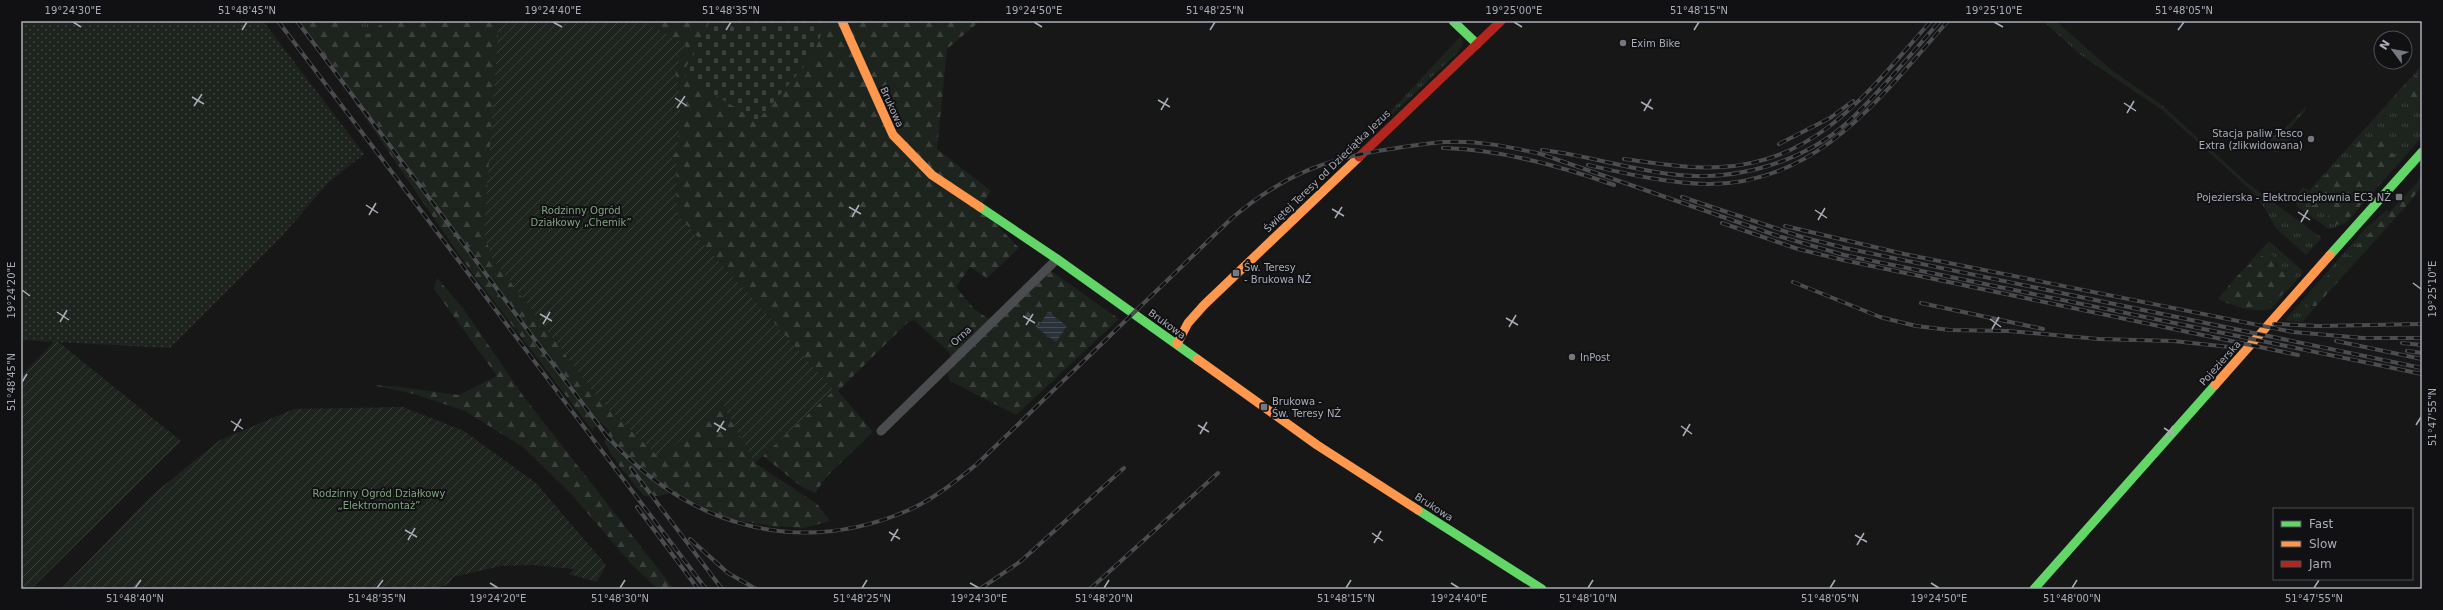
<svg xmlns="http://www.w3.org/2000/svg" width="2443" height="610" viewBox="0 0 2443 610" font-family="'DejaVu Sans',sans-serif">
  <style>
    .grass { fill: url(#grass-tufts); fill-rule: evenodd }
    .forest { fill: url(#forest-firs) }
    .cemetery { fill: url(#cemetery-stones) }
    .park { fill: url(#park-dots) }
    .garden { fill: url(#garden-furrows) }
    .water { fill: url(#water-rules) }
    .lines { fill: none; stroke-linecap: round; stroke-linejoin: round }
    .street { stroke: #4b4c50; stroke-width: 9 }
    .fast { stroke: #63d668; stroke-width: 9 }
    .slow { stroke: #ff974d; stroke-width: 9 }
    .jam { stroke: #b3261e; stroke-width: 9 }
    .rail-casing { stroke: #4b4c4f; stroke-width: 4 }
    .rail { stroke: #111113; stroke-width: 2.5; stroke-dasharray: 8; stroke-linecap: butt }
    .ticks { fill: none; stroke: #a8adb8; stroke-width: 1.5 }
    .poi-dot { fill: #757880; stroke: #111113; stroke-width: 1.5 }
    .labels { text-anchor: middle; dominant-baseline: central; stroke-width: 4; stroke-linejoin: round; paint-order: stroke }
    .poi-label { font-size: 10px; fill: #a8adb8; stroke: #111113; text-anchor: start }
    .street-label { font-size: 10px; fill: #a8adb8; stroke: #111113 }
    .park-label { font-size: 10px; fill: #7fa381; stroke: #111113 }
    .neatline { fill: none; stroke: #a8adb8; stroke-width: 1.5 }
    .ticks-label { font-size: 10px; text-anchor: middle; fill: #a8adb8 }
  </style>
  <defs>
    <pattern id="grass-tufts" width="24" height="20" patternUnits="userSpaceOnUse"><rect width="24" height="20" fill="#1d241e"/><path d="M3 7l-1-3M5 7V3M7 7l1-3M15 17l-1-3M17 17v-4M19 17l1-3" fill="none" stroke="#3b413d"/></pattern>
    <pattern id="forest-firs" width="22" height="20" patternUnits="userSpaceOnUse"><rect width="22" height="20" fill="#1d241e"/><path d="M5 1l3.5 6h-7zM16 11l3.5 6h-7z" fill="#3b413d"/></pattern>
    <pattern id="cemetery-stones" width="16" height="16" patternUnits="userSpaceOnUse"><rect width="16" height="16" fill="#1d241e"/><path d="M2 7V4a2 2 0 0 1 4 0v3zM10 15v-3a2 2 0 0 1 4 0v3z" fill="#3b413d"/></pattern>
    <pattern id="park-dots" width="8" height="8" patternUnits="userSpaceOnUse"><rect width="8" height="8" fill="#1d241e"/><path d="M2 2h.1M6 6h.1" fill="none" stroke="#3b413d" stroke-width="1.8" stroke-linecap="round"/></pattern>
    <pattern id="garden-furrows" width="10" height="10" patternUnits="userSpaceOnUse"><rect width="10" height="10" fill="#1d241e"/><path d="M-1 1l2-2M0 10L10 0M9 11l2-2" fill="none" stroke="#3b413d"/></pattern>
    <pattern id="water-rules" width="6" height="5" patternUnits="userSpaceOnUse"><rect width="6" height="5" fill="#2a3239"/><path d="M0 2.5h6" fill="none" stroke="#464d54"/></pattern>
  </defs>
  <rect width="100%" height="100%" fill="#171717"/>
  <g class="grass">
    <path d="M344,21H385L368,34Z"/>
    <path d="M2043,21H2056L2110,69L2163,106L2247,183L2322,238L2306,255L2276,228L2264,207L2252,191L2162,110L2081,55Z"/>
    <path d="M1461,36L1463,44L1458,52L1352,153L1345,154L1389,113Z"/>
    <path d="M2422,65L2421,72L2407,84L2403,96L2419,104L2422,102V137L2346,223L2330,229L2326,227L2298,207C2292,199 2298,194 2303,187L2309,191ZM2369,137L2373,139L2380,156L2386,154L2387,175L2345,222L2326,221L2331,207L2329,204L2324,208L2318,207L2334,169L2341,161L2346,160L2351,155L2352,147Z"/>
    <path d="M2306,106L2305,111L2284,135L2289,140L2278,152H2274L2270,146L2271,137L2283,131Z"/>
    <path d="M2387,210L2389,212L2355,248L2346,263L2331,272L2309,298L2310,308L2316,306L2302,322L2288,321L2286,319L2365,229Z"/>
    <path d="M2269,241L2302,270L2303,273L2271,309L2266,310L2268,304C2280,299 2292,287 2295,274L2290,275L2287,272L2277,270L2276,262L2260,256L2255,263L2247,265Z"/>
  </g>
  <g class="forest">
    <path d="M299,21H344L368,34L385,21H980L947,49L937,149L991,191L980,207L1019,248L987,278L970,267L956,287L974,309L996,324L1051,271L1119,319L1016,415L950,381L947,371L953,364L949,352L914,320L908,322L838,391L873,432L828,475L815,493L802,487L763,456L834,390L677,214L676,161L671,158L681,100L491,256L601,402L660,458L722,403L755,463L817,504L830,521L804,528L772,526L730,519L673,492L659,496H644L620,467L604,442L610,431L600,422L592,430L464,262Z"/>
    <path d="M2422,70V102L2419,104L2403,96L2407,84Z"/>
    <path d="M2363,136L2381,140L2384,144L2379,152L2380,156L2392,153L2397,157L2387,175L2345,222C2338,225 2332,226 2326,221L2331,207L2329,205L2324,208L2311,207C2303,191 2331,172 2341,161L2346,160L2351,155L2352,147Z"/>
    <path d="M2422,173V186L2408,204L2316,306H2307L2306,302L2309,298L2331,272L2346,263L2355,248L2417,183Z"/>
    <path d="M2266,254L2273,255L2277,270L2287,272L2290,275L2295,274C2292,287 2280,298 2268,304L2266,310C2248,311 2233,306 2218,299C2231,283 2248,261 2266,254Z"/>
    <path d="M437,278L463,308L524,397L674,589H658L633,566L572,495L523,447L465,411L414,394L372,385L401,387L459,395L497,376L434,289Z"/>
  </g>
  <path class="cemetery" d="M710,21H826L813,56L757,121L685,76L686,67Z"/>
  <path class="park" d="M21,21H263L364,154L329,182L281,237L170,348L21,340Z"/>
  <g class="garden">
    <path d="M499,21H643L686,45L675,70L681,99L677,152L671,156V158L676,160L677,214L834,390L755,463L722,403L660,458L601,402L491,256L484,231Z"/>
    <path d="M56,340L181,441L31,589H21V376Z"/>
    <path d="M403,407L464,431L536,483L606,565L597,582L569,574L574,569L533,565L501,566L453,577L448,584L436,589H61L151,496L220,440L294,409Z"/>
  </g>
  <path class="water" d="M1048,312L1067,326L1056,342L1037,328Z"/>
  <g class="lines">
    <path class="street" d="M881,431L1057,259"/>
    <g class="fast">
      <path d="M1453,21L1477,44"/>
      <path d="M980,207L1057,259L1197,359"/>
      <path d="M2330,255L2422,152"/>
      <path d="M1418,510L1542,589"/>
      <path d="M2034,589L2215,385"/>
    </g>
    <g class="slow">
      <path d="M842,21L893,135L932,175L980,207"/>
      <path d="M1177,344L1188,323L1204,305L1359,157"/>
      <path d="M1197,359L1317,445L1418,510"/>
      <path d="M2215,385L2330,255"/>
    </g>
    <path class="jam" d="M1359,157L1501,21"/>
    <g class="rail-casing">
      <g id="rail">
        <path d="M278,21L706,589"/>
        <path d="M297,21L609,439"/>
        <path d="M1779,144L1830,118L1853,101"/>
        <path d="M1443,148C1500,149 1560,166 1614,185"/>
        <path d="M1542,150C1588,155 1633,171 1679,175C1738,181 1803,162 1848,122C1881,91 1910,55 1940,21"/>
        <path d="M1624,159C1656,163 1689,169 1721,167C1820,162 1871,88 1931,21"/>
        <path d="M1588,165C1628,174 1666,183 1707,184C1819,185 1881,96 1948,21"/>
        <path d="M1682,197L1802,237L1845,248L2422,368"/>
        <path d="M1722,223L1798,249L1843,260L2298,355"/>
        <path d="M1785,226L1904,254L2293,332L2363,338H2422"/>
        <path d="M1793,282L1880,317L1916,326L1950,330L2009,331L2099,339L2173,341L2239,348"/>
        <path d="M1921,303L2043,329"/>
        <path d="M2274,324L2319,326L2422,324"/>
        <path d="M2336,341L2422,359"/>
        <path d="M2402,343L2422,345"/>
        <path d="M2407,351L2422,353"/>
        <path d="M606,435C686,525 796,559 909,510C934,499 956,481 977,464L1232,218C1282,176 1326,158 1391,149C1409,146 1427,143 1445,142C1478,140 1510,147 1541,154L1778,236L1844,255L2422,374"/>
        <path d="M631,468L722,589"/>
        <path d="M637,507L698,589"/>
        <path d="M690,539L728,573L756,589"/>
        <path d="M980,589L1021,561L1124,468"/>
        <path d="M1090,589L1218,473"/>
      </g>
    </g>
    <use href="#rail" class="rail"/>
  </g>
  <path class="ticks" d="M73,22L81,27M553,22L562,27M1034,22L1042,27M1514,22L1522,27M1994,22L2003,27M242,30L247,22M726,30L731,22M1210,30L1215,22M1694,30L1699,22M2178,30L2184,22M192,97L204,104M675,98L687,106M1158,100L1170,107M1641,102L1653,109M2124,103L2136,111M194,106L202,94M677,108L685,96M1161,110L1168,98M1644,111L1651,99M2127,113L2134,101M366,205L378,213M849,207L861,214M1332,209L1344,216M1815,210L1827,218M2298,212L2310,220M369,215L376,203M852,217L859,205M1335,218L1342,207M1818,220L1825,208M2301,222L2308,210M2413,283L2421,289M22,290L30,296M57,312L69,320M540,314L552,321M1023,316L1035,323M1506,318L1518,325M1990,319L2001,327M60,322L67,310M543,324L550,312M1026,325L1033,314M1509,327L1516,315M1992,329L1999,317M22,382L27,374M231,421L243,429M714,423L726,430M1198,425L1209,432M2416,425L2421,417M1681,426L1692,434M2164,428L2175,435M234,431L241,419M717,432L724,421M1200,434L1207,422M1683,436L1690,424M2166,438L2173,426M405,530L417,537M889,532L900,539M1372,533L1383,541M1855,535L1867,542M408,540L415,528M891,541L898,529M1374,543L1381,531M1857,545L1864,533M490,583L498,588M970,583L979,588M1451,583L1459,588M1931,583L1939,588M135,588L141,580M377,588L383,580M620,588L625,580M862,588L867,580M1104,588L1109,580M1346,588L1351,580M1588,588L1593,580M1830,588L1835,580M2072,588L2077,580M2314,588L2319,580"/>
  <g class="poi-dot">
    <circle cx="1623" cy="43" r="4"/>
    <circle cx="2311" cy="139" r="4"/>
    <rect x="2395" y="193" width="8" height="8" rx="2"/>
    <rect x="1232" y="269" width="8" height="8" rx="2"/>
    <circle cx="1572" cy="357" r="4"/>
    <rect x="1260" y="403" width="8" height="8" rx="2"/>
  </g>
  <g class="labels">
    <g class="poi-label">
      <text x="1631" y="43">Exim Bike</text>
      <text x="2303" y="133" text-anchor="end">Stacja paliw Tesco<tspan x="2303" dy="12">Extra (zlikwidowana)</tspan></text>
      <text x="2391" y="197" text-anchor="end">Pojezierska - Elektrociepłownia EC3 NŻ</text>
      <text x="1244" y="267">Św. Teresy<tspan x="1244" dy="12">- Brukowa NŻ</tspan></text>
      <text x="1580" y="357">InPost</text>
      <text x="1272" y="401">Brukowa -<tspan x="1272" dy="12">Św. Teresy NŻ</tspan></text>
    </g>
    <g class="street-label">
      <text transform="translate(892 107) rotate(66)">Brukowa</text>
      <text transform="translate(1327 171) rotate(-44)">Świętej Teresy od Dzieciątka Jezus</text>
      <text transform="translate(1167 324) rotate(36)">Brukowa</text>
      <text transform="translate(961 336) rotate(-43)">Orna</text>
      <text transform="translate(2220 363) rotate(-48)">Pojezierska</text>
      <text transform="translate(1434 507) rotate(33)">Brukowa</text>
    </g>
    <g class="park-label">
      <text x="581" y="210">Rodzinny Ogród<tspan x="581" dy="12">Działkowy „Chemik”</tspan></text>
      <text x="379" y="493">Rodzinny Ogród Działkowy<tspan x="379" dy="12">„Elektromontaż”</tspan></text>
    </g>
  </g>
  <rect width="2443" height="610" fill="none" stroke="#111113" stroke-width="44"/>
  <rect x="2273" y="508" width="140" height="72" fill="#111113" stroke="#4d4f55"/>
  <rect x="2281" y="521" width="20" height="6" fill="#63d668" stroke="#4d4f55"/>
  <text x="2309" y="528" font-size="12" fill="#a8adb8">Fast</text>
  <rect x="2281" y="541" width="20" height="6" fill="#ff974d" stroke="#4d4f55"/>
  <text x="2309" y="548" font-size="12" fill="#a8adb8">Slow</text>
  <rect x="2281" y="561" width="20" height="6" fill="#b3261e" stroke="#4d4f55"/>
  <text x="2309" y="568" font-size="12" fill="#a8adb8">Jam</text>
  <g transform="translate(2393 50) rotate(302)"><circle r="19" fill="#111113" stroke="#4d4f55"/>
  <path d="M0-3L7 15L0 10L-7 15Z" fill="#757880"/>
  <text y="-6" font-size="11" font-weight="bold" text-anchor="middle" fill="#a8adb8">N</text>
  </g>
  <rect x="22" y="22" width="2399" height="566" class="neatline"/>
  <g class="ticks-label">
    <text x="73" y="14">19°24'30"E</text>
    <text x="247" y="14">51°48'45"N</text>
    <text x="553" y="14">19°24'40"E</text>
    <text x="731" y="14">51°48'35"N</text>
    <text x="1034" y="14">19°24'50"E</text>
    <text x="1215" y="14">51°48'25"N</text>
    <text x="1514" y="14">19°25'00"E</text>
    <text x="1699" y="14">51°48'15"N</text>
    <text x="1994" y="14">19°25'10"E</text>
    <text x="2184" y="14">51°48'05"N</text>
    <text transform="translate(2432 289) rotate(-90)" y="4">19°25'10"E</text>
    <text transform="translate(11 290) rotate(-90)" y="4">19°24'20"E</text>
    <text transform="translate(11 382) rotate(-90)" y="4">51°48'45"N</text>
    <text transform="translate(2432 417) rotate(-90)" y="4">51°47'55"N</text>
    <text x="135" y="602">51°48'40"N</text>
    <text x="377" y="602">51°48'35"N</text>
    <text x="498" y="602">19°24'20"E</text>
    <text x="620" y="602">51°48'30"N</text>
    <text x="862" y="602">51°48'25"N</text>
    <text x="979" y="602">19°24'30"E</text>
    <text x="1104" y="602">51°48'20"N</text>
    <text x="1346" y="602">51°48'15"N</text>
    <text x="1459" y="602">19°24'40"E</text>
    <text x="1588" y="602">51°48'10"N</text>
    <text x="1830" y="602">51°48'05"N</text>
    <text x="1939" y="602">19°24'50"E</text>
    <text x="2072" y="602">51°48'00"N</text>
    <text x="2314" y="602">51°47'55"N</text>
  </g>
</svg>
